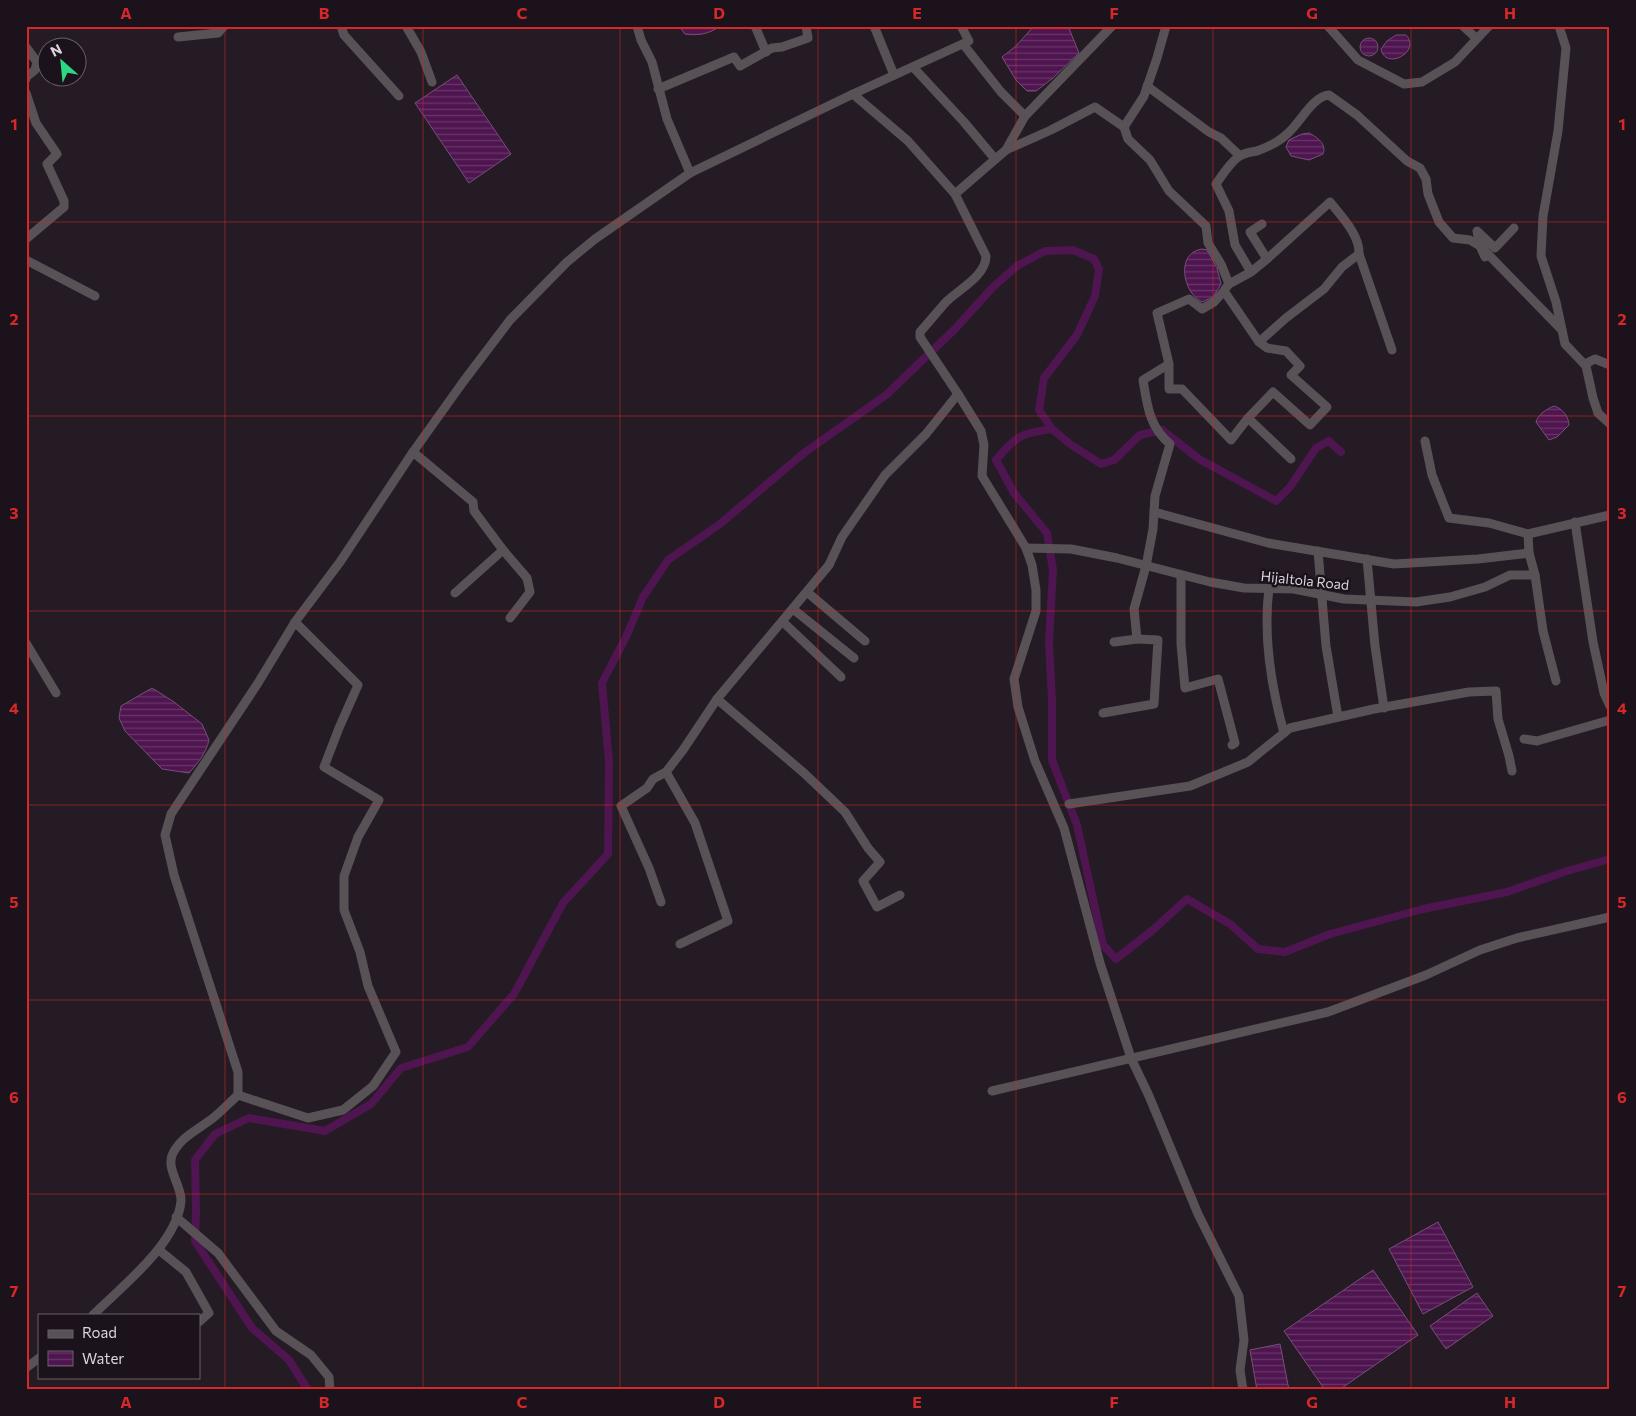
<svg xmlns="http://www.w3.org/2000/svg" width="1636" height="1416" viewBox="0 0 1636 1416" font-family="Commissioner,sans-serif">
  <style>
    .water { fill: url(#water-rules); stroke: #794e7a }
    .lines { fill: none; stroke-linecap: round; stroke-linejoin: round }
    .canal { stroke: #4f1550; stroke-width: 8 }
    .minor { stroke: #585257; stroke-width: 9 }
    .grid { fill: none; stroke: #d62828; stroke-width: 1; stroke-opacity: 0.55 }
    .labels { text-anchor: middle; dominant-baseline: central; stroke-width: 5; stroke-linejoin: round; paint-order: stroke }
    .street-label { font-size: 14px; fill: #dbd4db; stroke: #1b121b }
    .neatline { fill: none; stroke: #d62828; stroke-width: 2 }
    .grid-label { font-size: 16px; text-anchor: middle; font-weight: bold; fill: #d62828 }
  </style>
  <defs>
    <pattern id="water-rules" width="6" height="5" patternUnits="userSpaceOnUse" patternTransform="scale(1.25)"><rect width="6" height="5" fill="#4f1550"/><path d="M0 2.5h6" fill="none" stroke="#683669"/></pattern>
  </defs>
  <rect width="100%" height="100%" fill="#241b24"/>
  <g class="water">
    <path d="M679,26H720C710,34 697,36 685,34Z"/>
    <path d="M1034,26H1068L1079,53L1053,78L1036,91H1027L1016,80L1002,57L1016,46Z"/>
    <path d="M1396,35H1406C1422,52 1385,71 1381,49L1387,41Z"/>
    <circle cx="1369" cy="47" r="9"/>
    <path d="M457,75L511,154L469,183L415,103Z"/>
    <path d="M1309,133C1317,137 1327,144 1323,154L1309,160L1291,156L1286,147L1289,140L1302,134Z"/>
    <path d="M1202,249L1207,250L1217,268L1221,284L1213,297L1202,302C1183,293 1175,253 1202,249Z"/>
    <path d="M1554,406C1562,408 1569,417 1569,425L1557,437L1549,440L1536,422C1538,414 1547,409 1554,406Z"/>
    <path d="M152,688L174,702L202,724L209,740C206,753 198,763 189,773L162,769L125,731L119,718L121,706Z"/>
    <path d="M1438,1222L1473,1287L1423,1314L1389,1249Z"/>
    <path d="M1373,1270L1418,1335L1339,1390H1325L1284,1331Z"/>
    <path d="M1477,1293L1493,1316L1446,1349L1430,1326Z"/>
    <path d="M1280,1344L1289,1390H1257L1250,1350Z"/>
  </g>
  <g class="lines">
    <g class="canal">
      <path d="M1341,452L1329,441L1316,448L1290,487L1276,501L1199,459L1162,430L1140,435L1114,460L1101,464L1070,444L1052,429C1021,433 1016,436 996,460L1014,493L1047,533L1053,570L1049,642L1052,701V760L1077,825L1103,945L1116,959L1154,929L1187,899L1230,924L1258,949L1285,952L1330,934L1423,909L1507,892L1567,871L1610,859"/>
      <path d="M308,1390L289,1360L252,1328L195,1241L196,1211L195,1160L215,1134L249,1118L325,1131L371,1104L401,1068L468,1047L514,994L563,903L608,854L609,762L602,683L626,637L643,597L668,560L720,524L804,453L886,395L955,329L993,287L1017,266L1045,251L1073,250L1094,259L1099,269L1095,296L1077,335L1044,378L1039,410L1052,429"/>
    </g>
    <g class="minor">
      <path d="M341,26L344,35L399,96"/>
      <path d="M406,26L421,52L432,82"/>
      <path d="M637,26L641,40L652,62L667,119L690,173"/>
      <path d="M755,26L766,52"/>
      <path d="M874,26L894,75"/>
      <path d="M1166,26L1157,58L1144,96L1124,127L1128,139L1150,160L1169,191L1206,226L1208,243L1221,264L1229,284"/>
      <path d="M1328,26L1358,60L1404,84L1422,82L1455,62L1489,26"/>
      <path d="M1463,26L1476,38"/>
      <path d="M1559,26L1566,48L1558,131L1543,216L1541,256L1556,302L1565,344L1586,366"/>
      <path d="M178,37L218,33L224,26"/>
      <path d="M963,44L1001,92L1025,116"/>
      <path d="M26,47L37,62L35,70L26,77V79"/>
      <path d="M913,67L964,122L995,159"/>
      <path d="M1147,86L1209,132L1221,138L1240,156"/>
      <path d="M658,89L734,57L740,66L772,48L782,47L808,38L806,26"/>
      <path d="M26,93L36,123L57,154L47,164L64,201V207L26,239"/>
      <path d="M853,94L969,41L961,26"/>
      <path d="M1006,150L1025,116L1112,26"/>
      <path d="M955,194L1006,150L1051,130L1095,107L1124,127"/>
      <path d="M1514,228L1495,248L1477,231L1480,246L1562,330"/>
      <path d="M1359,254L1392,350"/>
      <path d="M26,260L95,296"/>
      <path d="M1251,272L1235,245L1229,211L1216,184C1223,174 1229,164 1238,157C1243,153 1251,152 1257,151C1268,147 1279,142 1287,134C1300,123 1313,96 1329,95L1357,115L1407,161L1420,168L1426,179L1428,194L1439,222L1453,238L1470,240L1480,246L1485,257"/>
      <path d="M1225,289L1229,284L1251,272L1267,259L1250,232L1262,224"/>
      <path d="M1259,342L1286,318L1324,289L1342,267L1359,254C1360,235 1341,216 1330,202L1267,259"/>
      <path d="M1610,365L1595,359L1587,363L1586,366L1593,398L1598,413L1610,424"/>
      <path d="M1248,418L1291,459"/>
      <path d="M1425,441L1432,475L1449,518L1489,523L1528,534"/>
      <path d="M413,452L473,502L474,511L503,550L455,593"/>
      <path d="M1154,512L1268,543L1394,564L1478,559L1529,553"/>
      <path d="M1575,522L1593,642L1604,693L1610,706"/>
      <path d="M1026,548L1071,549L1117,558L1210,582L1244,588L1294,589L1344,599L1416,602L1450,597L1485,587L1510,575H1535"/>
      <path d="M503,550L527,578L530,592L510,618"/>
      <path d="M1318,551L1326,646L1338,717"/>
      <path d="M1367,559L1375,646L1384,708"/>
      <path d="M1181,575V644L1185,688L1218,679L1235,743L1232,745"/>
      <path d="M1269,588C1263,636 1271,686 1284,733"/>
      <path d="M807,592L865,641"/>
      <path d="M793,609L854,658"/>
      <path d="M783,622L841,677"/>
      <path d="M1114,642L1137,639L1134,609L1146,566L1153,529L1155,496L1170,444C1149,427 1147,404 1143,380L1169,364V389H1182L1231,440L1248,418L1273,392L1310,425L1327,407L1291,375L1300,366L1286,351L1267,348L1259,342L1224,291L1214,302L1202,309L1189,299L1157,313L1169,364"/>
      <path d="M26,643L56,693"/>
      <path d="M1556,681L1543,631L1535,575L1529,553L1528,534L1610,515"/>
      <path d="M717,699L804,773L845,812L868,848L880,862L863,881L877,907L900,895"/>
      <path d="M1103,713L1154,704L1158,640L1137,639"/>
      <path d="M1524,739L1537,741L1610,720"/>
      <path d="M666,772L695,823L728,921L680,944"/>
      <path d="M1069,804L1190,786L1248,762L1290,728L1374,709L1469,692L1496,691L1498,719L1509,756L1512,771"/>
      <path d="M661,902L649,868L621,806L647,788L653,779L666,772L683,750L717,699L829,565L842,537L885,475L926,434L958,394"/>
      <path d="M992,1091L1328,1012L1426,975L1480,950L1517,938L1610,917"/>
      <path d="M238,1095L308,1118L343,1110L373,1086L396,1052L368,986L360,952L344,910V876L358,837L379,800L324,767L339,728L358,685L295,622"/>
      <path d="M176,1217L218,1253L276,1331L311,1355L329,1377L330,1390"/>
      <path d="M159,1250L186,1272L209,1313L199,1322"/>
      <path d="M93,1315C122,1286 177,1244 181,1201C182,1186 165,1168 173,1153C182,1136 199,1129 213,1118C222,1111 230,1102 238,1095V1072L174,875L165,835L171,814L258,683L295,622L340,562L413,452L463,382L510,320L567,262L595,239L690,173L853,94L908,141L955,194L986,256C986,276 959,289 946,302C937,312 929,322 920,332V337L958,394L981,431L984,445L982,476L1026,548L1032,565L1036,590V611L1014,679L1018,707L1035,761L1064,828L1100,963L1131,1058L1149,1096L1198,1214L1239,1296L1244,1340L1240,1370L1243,1390"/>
      <path d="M26,1368L39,1358"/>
    </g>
  </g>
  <path class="grid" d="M225,26V1390M423,26V1390M620,26V1390M818,26V1390M1016,26V1390M1213,26V1390M1411,26V1390M26,222H1610M26,416H1610M26,611H1610M26,805H1610M26,1000H1610M26,1194H1610"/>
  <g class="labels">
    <g class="street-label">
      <text transform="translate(1305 580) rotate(6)">Hijaltola Road</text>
    </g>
  </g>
  <rect width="1636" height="1416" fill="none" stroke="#1b121b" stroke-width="55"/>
  <rect x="38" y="1314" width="162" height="65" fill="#1b121b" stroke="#686068"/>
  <rect x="48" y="1330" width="25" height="8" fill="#585257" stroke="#686068"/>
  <text x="82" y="1338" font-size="15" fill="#dbd4db">Road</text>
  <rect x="48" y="1351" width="25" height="15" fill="url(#water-rules)" stroke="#686068"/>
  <text x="82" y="1364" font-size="15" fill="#dbd4db">Water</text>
  <g transform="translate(62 62) rotate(333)"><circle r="24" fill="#1b121b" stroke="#686068"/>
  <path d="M0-4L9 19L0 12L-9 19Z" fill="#2cd884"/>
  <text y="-8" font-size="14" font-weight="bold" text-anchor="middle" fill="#dbd4db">N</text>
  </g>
  <rect x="28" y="28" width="1580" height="1360" class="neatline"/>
  <g class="grid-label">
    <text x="126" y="19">A</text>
    <text x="324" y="19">B</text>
    <text x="522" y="19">C</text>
    <text x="719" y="19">D</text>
    <text x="917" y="19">E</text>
    <text x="1114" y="19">F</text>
    <text x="1312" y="19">G</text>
    <text x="1510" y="19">H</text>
    <text x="14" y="130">1</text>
    <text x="1622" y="130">1</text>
    <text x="14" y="325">2</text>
    <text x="1622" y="325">2</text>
    <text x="14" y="519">3</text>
    <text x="1622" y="519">3</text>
    <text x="14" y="714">4</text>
    <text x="1622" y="714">4</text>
    <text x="14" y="908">5</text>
    <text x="1622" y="908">5</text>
    <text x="14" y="1103">6</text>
    <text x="1622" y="1103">6</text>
    <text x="14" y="1297">7</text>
    <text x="1622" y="1297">7</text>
    <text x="126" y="1408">A</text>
    <text x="324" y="1408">B</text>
    <text x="522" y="1408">C</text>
    <text x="719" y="1408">D</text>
    <text x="917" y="1408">E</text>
    <text x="1114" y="1408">F</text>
    <text x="1312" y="1408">G</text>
    <text x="1510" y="1408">H</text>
  </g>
</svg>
